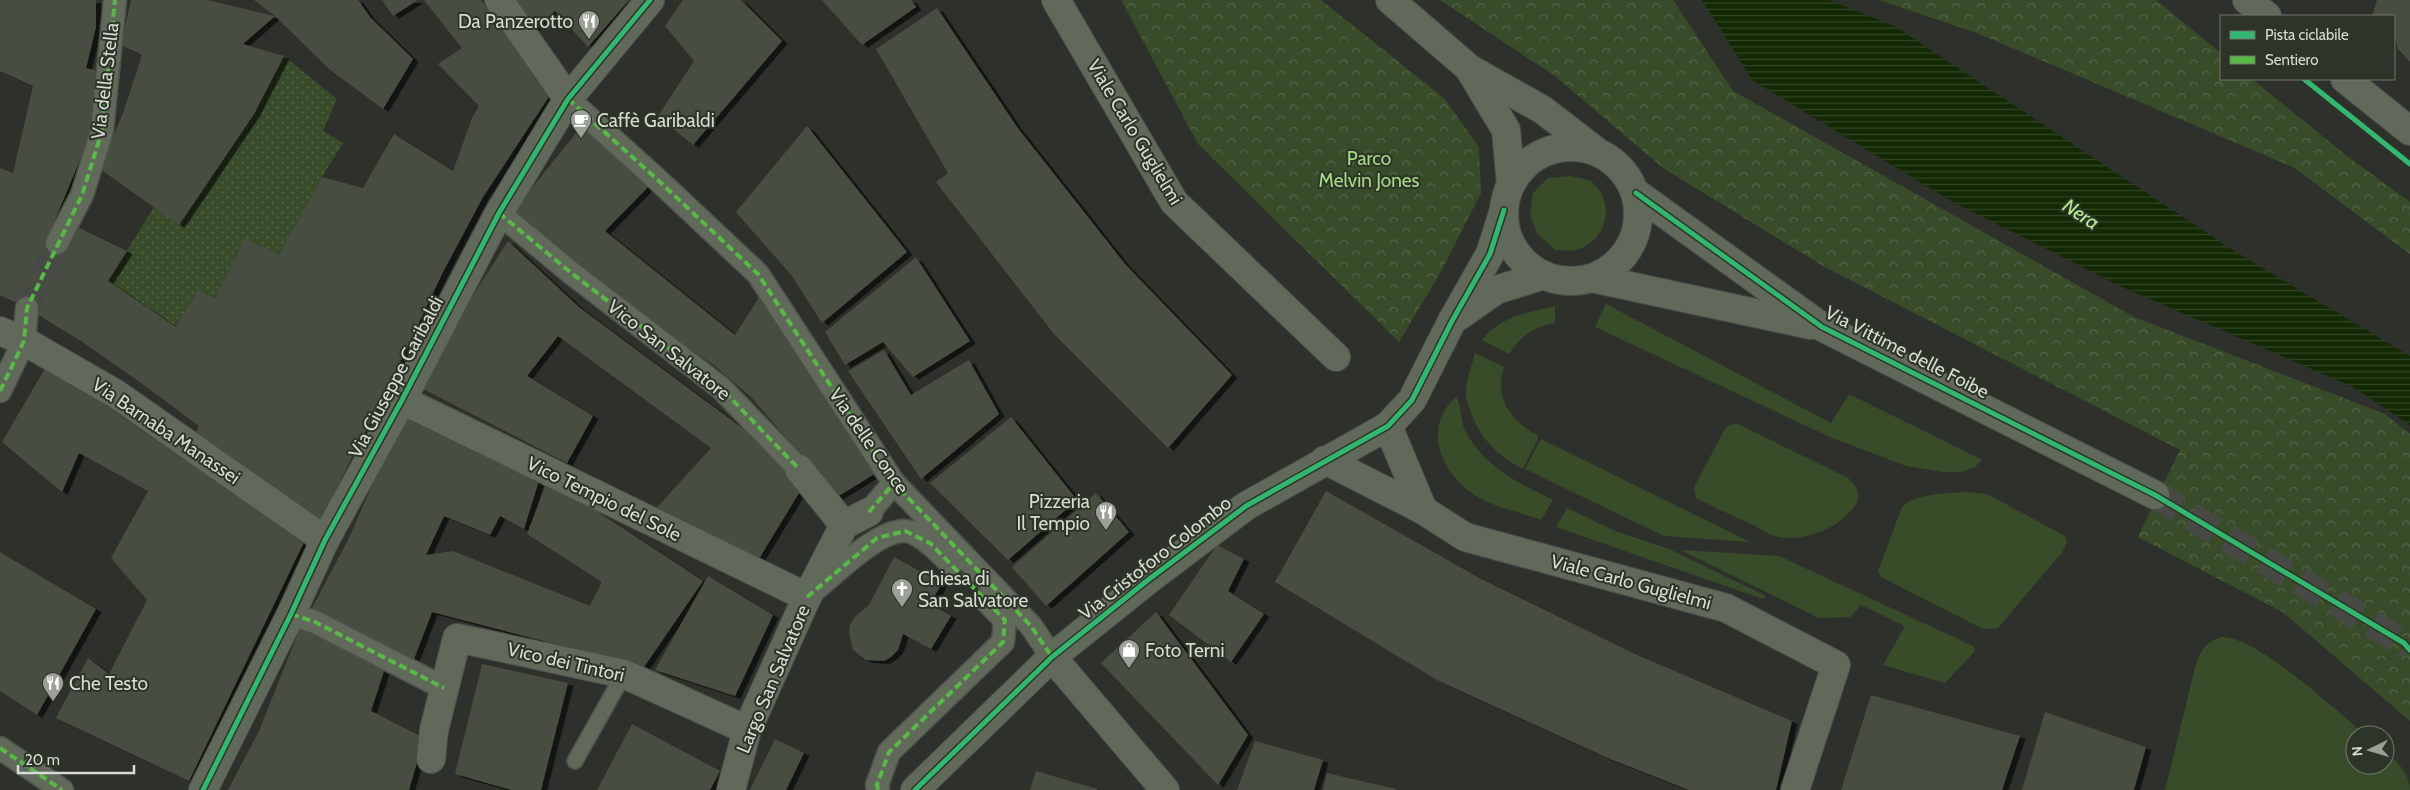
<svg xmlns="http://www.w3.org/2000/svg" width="2410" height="790" viewBox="0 0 2410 790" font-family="Cabin,sans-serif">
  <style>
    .grass { fill: #384c2a }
    .forest { fill: url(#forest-crowns) }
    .garden { fill: url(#garden-dots) }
    .water { fill: url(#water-rules) }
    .building { fill: #464e3f; filter: url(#shadow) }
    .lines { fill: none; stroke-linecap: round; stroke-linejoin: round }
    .pedestrian-tunnel { stroke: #474a44; stroke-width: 22; stroke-dasharray: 22 11; stroke-linecap: butt }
    .tertiary-tunnel { stroke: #474a44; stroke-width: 28; stroke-dasharray: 28 14; stroke-linecap: butt }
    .service-casing { stroke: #4c4f4a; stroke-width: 18 }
    .pedestrian-casing { stroke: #4c4f4a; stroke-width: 25 }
    .minor-casing { stroke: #4c4f4a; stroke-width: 30 }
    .tertiary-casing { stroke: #4c4f4a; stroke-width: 30 }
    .service { stroke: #61695b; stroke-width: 15 }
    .pedestrian { stroke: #61695b; stroke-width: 22 }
    .minor { stroke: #61695b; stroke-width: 28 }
    .tertiary { stroke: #61695b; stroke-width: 28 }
    .quiet { stroke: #58b947; stroke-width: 4; stroke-dasharray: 8 4; stroke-linecap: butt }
    .cycleway-casing { stroke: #2d3428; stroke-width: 8 }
    .cycleway { stroke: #33b770; stroke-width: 5 }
    .labels { text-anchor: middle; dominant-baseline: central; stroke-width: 4; stroke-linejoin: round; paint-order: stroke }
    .poi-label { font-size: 19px; fill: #d6dbd3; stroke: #2d3428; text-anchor: start }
    .street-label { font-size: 19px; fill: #d6dbd3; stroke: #2d3428 }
    .park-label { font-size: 19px; fill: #a5da84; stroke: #2d3428 }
    .water-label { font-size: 20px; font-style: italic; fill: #b5ea93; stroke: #2d3428 }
  </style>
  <defs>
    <pattern id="forest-crowns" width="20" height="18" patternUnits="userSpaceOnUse" patternTransform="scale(1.25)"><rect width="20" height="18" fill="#384c2a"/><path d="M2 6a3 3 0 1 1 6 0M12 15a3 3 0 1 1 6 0" fill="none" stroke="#546548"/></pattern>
    <pattern id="garden-dots" width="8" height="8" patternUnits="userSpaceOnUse" patternTransform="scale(1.25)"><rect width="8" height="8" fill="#384c2a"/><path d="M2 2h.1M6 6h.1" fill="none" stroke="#546548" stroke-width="1.8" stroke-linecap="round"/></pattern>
    <pattern id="water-rules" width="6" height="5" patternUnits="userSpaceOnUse" patternTransform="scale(1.25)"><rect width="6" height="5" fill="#122904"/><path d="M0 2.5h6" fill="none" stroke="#344728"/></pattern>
    <filter id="shadow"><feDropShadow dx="5.5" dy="3" stdDeviation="0" flood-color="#0009"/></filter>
  </defs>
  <rect width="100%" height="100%" fill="#2e312b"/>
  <g class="grass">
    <path d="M1571,176C1578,178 1589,179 1593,183C1616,204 1606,240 1579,249C1572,252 1562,250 1555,250L1538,234L1530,216L1533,193L1548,178Z"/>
    <path d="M1606,304L1831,423L1849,394L1982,460L1975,467L1961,472H1942L1906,466L1830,437L1595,327Z"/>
    <path d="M1555,306V323C1534,327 1521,335 1509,354L1482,340C1501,316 1526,313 1555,306Z"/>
    <path d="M1475,353L1504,367C1494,398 1511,422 1539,436L1523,469C1496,455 1477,435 1469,406C1467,401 1465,396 1466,391C1467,378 1472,365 1475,353Z"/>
    <path d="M1456,397C1462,405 1460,420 1465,430C1483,466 1518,483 1553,500L1541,520C1520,512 1492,507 1473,494C1440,471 1422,427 1456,397Z"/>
    <path d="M1736,423L1848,478C1857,486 1863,496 1854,507C1838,529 1802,543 1775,536C1767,534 1759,528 1751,524C1733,516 1714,507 1696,498L1694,487L1725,429L1729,425Z"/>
    <path d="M1541,439L1750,542L1664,536L1525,469Z"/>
    <path d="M1967,492L1987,494L2065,536L2067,542L2063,551L1998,628L1983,629L1881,577L1878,571L1902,507C1917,492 1946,494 1967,492Z"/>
    <path d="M1567,508L1615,531L1669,549L1766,596L1763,599L1556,527Z"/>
    <path d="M1681,550L1779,556L1973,646L1975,651L1945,683L1883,665L1905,626L1861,605L1850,617L1819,618Z"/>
    <path d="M2222,637C2258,637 2336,711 2366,735H2355V765H2385V751C2397,761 2410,774 2410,790H2165L2196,664C2203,647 2205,643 2222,637Z"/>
  </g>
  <g class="forest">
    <path d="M1121,0H1321L1444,98L1479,147L1481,193L1442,270L1399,342L1198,144Z"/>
    <path d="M1440,0H1673L1733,91L2134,317L2385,414L2410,434V721L2284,613L2138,537L2180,450L1823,266L1663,168L1555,76Z"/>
    <path d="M1879,0H2156L2221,53V79H2252L2347,156L2410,202V254L2293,167L1977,33Z"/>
  </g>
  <path class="garden" d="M284,56L337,99L323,131L343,143L322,177L279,255L245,238L215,298L199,289L176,327L108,281L154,207L179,224L254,114Z"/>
  <path class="water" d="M1702,0H1829L1896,27L2236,252L2410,356V425L2353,387L2122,287L1951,201L1752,80Z"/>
  <g class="building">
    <path d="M0,0H96V27L86,68L101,72L94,126L47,239L65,250L77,227L127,251L108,281L176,327L199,289L215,298L245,238L279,255L322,177L363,188L394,134L453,171L472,118L479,106L438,64L462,48L424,0H481L498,23L554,89L483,197L442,274L384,396L319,522L194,436L199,426L141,383L81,341L27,308L0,295V168L13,173L33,86L0,71Z"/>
    <path d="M131,0H207L275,16L254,0H358L370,17L413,59L383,109L329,69L275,16L243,44L284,56L254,114L179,225L100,169L123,113L142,55L121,45Z"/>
    <path d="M382,0H418L393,16Z"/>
    <path d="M514,0H629L588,47L555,11L534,28Z"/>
    <path d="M683,0H741L782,41L693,145L658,116L694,61L665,26Z"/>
    <path d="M822,0H911L916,7L862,45Z"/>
    <path d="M2377,0H2410V62L2398,49L2395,37L2394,16H2372Z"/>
    <path d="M937,8L1017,127L1125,264L1232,375L1168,448L1054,334L936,182L948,173L876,49Z"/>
    <path d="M807,126L907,252L822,323L792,276L736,212Z"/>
    <path d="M581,127L652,183L605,231L735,335L762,293L881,470L837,497L752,398L714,365L631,310L510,215Z"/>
    <path d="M508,241L580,308L753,436L802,488L757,562L651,514L711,448L558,336L527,376L593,416L567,463L419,387L472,297Z"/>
    <path d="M916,257L970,341L913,377L883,342L845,365L825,332Z"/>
    <path d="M884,350L911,395L969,360L999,414L921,479L848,371Z"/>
    <path d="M47,365L304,542L189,781L56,718L88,658L109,674L147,600L111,558L148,491L79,453L62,492L2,442Z"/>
    <path d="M405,411L540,477L524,529L500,516L490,535L444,516L426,555L453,551L590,606L602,582L527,534L548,479L703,581L644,667L432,612L414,659L311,610L348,540Z"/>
    <path d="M1011,417L1077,500L1008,560L930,483Z"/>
    <path d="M1326,491L1483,580L1637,655L1792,721L1776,790H1689L1610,759L1437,680L1275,582Z"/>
    <path d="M1096,493L1129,532L1046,606L1012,567Z"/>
    <path d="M1217,545L1244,559L1228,591L1264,614L1231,662L1169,615Z"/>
    <path d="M0,552L96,609L37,715L0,691Z"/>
    <path d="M894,557L942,583L930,604L951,616L931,649L903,634L898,650L891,657L884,661L866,660L853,650L849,633L850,624L855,617L869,605Z"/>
    <path d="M708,576L773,615L735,696L655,670Z"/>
    <path d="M1156,612L1248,735L1218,785L1101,663Z"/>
    <path d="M301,626L384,671L371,711L424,738L409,790H228L259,731Z"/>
    <path d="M482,664L568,683L541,790H512L455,774Z"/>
    <path d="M1871,695L2020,736L2002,790H1841Z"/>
    <path d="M2045,712L2146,747L2134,790H2022Z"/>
    <path d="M632,724L720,771L710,790H597Z"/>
    <path d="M775,739L804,753L786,790H750Z"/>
    <path d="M1255,741L1323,760L1314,790H1237Z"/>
    <path d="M1036,771L1097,789V790H1030Z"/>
    <path d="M1327,773L1396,789V790H1323Z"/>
  </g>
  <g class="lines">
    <path class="pedestrian-tunnel" d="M27,308L57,243"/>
    <path class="tertiary-tunnel" d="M2155,495L2404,643L2410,650"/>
    <g class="service-casing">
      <path id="service" d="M575,761L624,674"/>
    </g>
    <g class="pedestrian-casing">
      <g id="pedestrian">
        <path d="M568,99L660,182L758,274L894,483L1031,626L1052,657"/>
        <path d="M499,213L570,272L721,388L799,469"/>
        <path d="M57,243L82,195L102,131L115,0"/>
        <path d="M0,391L24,341L27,308"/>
        <path d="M869,512L894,483"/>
        <path d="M810,594C831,577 878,529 905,531C921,532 940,553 951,564"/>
        <path d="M291,614L315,622L444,688"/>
        <path d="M0,748L62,790"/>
        <path d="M878,790L877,785L889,752L1003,642L1005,620L985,600"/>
      </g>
    </g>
    <g class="minor-casing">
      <g id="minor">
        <path d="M499,0L568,99"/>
        <path d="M1056,0L1174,202L1336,357"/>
        <path d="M1459,316L1496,290L1544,275"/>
        <path d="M0,331L24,341L116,394L325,540"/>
        <path d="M402,400L807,597"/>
        <path d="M1388,426L1423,510L1465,537L1726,608L1836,665L1795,790"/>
        <path d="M1325,460L1423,510"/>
        <path d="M799,469L844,525"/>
        <path d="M1052,657L1165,790"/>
        <path d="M431,759L434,730L457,638L624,674L747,730"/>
        <path d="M203,790L291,614L325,540L402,400L499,213L568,99L650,0"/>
        <path d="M731,790L747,730L807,597L844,525L869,512"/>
        <path d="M915,790L1052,657L1148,580L1246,506L1388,426L1412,400L1452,321L1490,254L1504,210"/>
      </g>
    </g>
    <g class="tertiary-casing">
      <g id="tertiary">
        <path d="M1390,0L1470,69L1543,110L1596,151"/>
        <path d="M2247,0L2267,16"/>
        <path d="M1470,70L1506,130L1511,184"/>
        <path d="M2345,79L2410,131"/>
        <circle cx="1571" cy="214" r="67"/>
        <path d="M1636,193L1822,327L2155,495"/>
        <path d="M1592,278L1811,325"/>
      </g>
    </g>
    <use href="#service" class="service"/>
    <use href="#pedestrian" class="pedestrian"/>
    <use href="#minor" class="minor"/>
    <use href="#tertiary" class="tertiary"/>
    <g class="quiet">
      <path d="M568,99L660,182L758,274L894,483L1031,626L1052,657"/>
      <path d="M499,213L570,272L721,388L799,469"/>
      <path d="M0,391L24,341L27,308L82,195L102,131L115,0"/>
      <path d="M869,512L894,483"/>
      <path d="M807,597L877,538L905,531L930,543L1005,620L1003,642L889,752L877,785L878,790"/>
      <path d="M291,614L315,622L444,688"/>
      <path d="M0,748L62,790"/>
    </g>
    <g class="cycleway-casing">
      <g id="cycleway">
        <path d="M2304,79L2410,164"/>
        <path d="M1636,193L1822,327L2155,495L2404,643L2410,650"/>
        <path d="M203,790L291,614L325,540L402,400L499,213L568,99L650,0"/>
        <path d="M915,790L1052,657L1148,580L1246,506L1388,426L1412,400L1452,321L1490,254L1504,210"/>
      </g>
    </g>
    <use href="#cycleway" class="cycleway"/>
  </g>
  <defs>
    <g id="restaurant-pin" transform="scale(1.125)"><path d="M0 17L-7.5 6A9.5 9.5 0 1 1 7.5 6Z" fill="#9ba098" stroke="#2d3428"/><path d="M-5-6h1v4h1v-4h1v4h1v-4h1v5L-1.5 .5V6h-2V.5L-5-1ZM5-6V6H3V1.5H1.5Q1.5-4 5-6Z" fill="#fff"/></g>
    <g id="cafe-pin" transform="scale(1.125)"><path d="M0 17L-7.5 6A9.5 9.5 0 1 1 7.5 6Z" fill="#9ba098" stroke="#2d3428"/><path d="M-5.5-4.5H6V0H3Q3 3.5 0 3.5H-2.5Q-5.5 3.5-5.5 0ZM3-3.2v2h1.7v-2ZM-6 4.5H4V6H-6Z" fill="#fff"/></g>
    <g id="church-pin" transform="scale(1.125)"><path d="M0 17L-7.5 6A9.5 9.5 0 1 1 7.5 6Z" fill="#9ba098" stroke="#2d3428"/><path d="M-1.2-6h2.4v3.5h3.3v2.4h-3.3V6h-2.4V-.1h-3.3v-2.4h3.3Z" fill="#fff"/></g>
    <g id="shop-pin" transform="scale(1.125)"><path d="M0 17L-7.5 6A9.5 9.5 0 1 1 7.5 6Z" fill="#9ba098" stroke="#2d3428"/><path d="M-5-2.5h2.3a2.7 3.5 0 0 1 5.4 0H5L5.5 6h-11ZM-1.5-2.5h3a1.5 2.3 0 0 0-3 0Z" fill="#fff"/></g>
  </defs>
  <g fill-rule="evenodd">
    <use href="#restaurant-pin" x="589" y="21"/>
    <use href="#cafe-pin" x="581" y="120"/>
    <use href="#restaurant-pin" x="1106" y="512"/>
    <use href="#church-pin" x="902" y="589"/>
    <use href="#shop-pin" x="1129" y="650"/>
    <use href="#restaurant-pin" x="53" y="683"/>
  </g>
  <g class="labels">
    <g class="poi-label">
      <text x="573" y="21" text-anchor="end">Da Panzerotto</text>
      <text x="597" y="120">Caffè Garibaldi</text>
      <text x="1090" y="501" text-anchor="end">Pizzeria<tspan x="1090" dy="22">Il Tempio</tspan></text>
      <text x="918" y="578">Chiesa di<tspan x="918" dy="22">San Salvatore</tspan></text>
      <text x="1145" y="650">Foto Terni</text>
      <text x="69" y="683">Che Testo</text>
    </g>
    <g class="street-label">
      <text transform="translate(105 81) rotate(-83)">Via della Stella</text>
      <text transform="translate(1135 132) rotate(59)">Viale Carlo Guglielmi</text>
      <text transform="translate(669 350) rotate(38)">Vico San Salvatore</text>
      <text transform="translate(1907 352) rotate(27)">Via Vittime delle Foibe</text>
      <text transform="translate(396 377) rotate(-62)">Via Giuseppe Garibaldi</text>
      <text transform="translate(166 431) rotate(34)">Via Barnaba Manassei</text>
      <text transform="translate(869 441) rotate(55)">Via delle Conce</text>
      <text transform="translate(604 499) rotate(26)">Vico Tempio del Sole</text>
      <text transform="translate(1155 558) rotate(-38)">Via Cristoforo Colombo</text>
      <text transform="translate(1631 582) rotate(15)">Viale Carlo Guglielmi</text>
      <text transform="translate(566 662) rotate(13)">Vico dei Tintori</text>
      <text transform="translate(773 679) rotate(-67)">Largo San Salvatore</text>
    </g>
    <g class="park-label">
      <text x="1369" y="158">Parco<tspan x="1369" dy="22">Melvin Jones</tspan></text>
    </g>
    <g class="water-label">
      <text transform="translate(2081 214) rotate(33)">Nera</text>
    </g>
  </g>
  <rect x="2220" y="15" width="175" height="65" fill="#2d3428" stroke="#71776c"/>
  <rect x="2230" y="31" width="25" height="8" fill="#33b770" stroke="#71776c"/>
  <text x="2265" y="40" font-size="15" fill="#d6dbd3">Pista ciclabile</text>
  <rect x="2230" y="56" width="25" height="8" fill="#58b947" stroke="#71776c"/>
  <text x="2265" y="65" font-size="15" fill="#d6dbd3">Sentiero</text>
  <g transform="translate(2370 750) rotate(265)"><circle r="24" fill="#2d3428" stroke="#71776c"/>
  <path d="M0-4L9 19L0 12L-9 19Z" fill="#9ba098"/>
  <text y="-8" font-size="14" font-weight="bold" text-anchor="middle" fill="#d6dbd3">N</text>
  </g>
  <path d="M18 765v8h116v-8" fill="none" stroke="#d6dbd3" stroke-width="2.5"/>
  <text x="25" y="765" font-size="15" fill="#d6dbd3" stroke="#2d3428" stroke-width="4" paint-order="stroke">20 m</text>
</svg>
